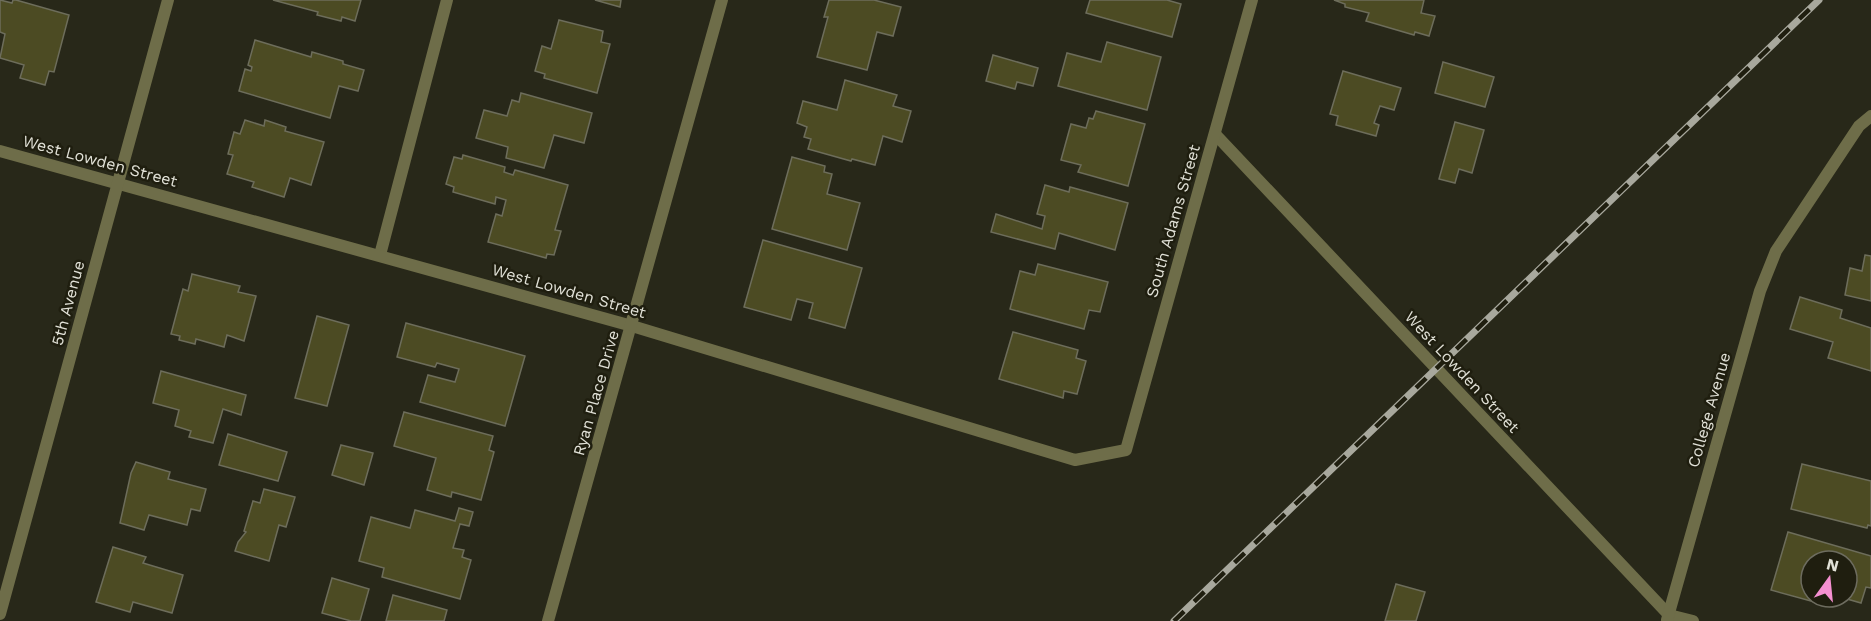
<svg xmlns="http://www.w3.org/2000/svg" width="1871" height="621" viewBox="0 0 1871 621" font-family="'Work Sans',sans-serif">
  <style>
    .building { fill: #4c4b23; stroke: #6d6d5b; stroke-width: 1.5 }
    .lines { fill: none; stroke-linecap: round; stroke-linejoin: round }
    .service { stroke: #6e6d49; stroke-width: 12 }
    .minor { stroke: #6e6d49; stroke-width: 12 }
    .rail-casing { stroke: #a8a89d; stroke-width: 7 }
    .rail { stroke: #1f1e0f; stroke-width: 4.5; stroke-dasharray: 14; stroke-linecap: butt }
    .labels { text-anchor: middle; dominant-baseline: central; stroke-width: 5; stroke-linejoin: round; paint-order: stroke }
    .street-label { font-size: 16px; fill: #e1e1d7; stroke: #1f1e0f }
  </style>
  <rect width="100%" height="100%" fill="#282819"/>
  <g class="building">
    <path d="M0,0L12,3L13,0H16L69,15L54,72L49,71L45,85L20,78L24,65L0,58L5,34L0,32Z"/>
    <path d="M273,0H361L355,21L342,17L341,21L317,15L318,12Z"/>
    <path d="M595,0H621L620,7Z"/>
    <path d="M829,0H874L901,7L893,36L877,32L867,70L817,57L828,17H824Z"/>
    <path d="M1090,0H1167L1181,4L1172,37L1086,13Z"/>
    <path d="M1334,0H1424L1421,13L1435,16L1429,36L1415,32L1414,35L1366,21L1369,13L1345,7V4Z"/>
    <path d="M559,20L603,31L601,42L610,44L597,93L544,78L545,74L535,71L542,46L551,49Z"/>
    <path d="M255,40L311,57L312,52L343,61V64L364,70L358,91L339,86L330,118L239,91L245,69L251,71L252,67L248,65Z"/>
    <path d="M1107,42L1161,57L1147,110L1058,86L1067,53L1101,62Z"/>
    <path d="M993,55L1038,68L1033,86L1017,82L1015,89L986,81Z"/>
    <path d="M1443,62L1494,77L1485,107L1435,93Z"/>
    <path d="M1343,71L1401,88L1394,110L1380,106L1374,123L1379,125L1376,136L1336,125L1338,116L1330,114Z"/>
    <path d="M845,80L897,95L893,106L911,111L902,142L883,136L875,165L852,159L851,161L808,149L811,139L804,137L807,127L797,123L803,101L837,110Z"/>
    <path d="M521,93L592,113L584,143L554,135L544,168L506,158L508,147L476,138L484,110L507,116L512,100L519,102Z"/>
    <path d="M1096,111L1145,124L1128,186L1078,172L1081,165L1061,160L1071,124L1086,128L1089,118L1093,119Z"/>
    <path d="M245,120L264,126L265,120L286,127L285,131L324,142L311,185L290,178L284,197L252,187L254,182L227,174L233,155L228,154L234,132L240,134Z"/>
    <path d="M1455,122L1484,130L1472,173L1459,169L1455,183L1439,179Z"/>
    <path d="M463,155L505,167L504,172L513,175L515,170L568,185L555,230L561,231L554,255L547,254L546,258L488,242L496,214L502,216L506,200L496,197L495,204L453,192L454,187L446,184L454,157L462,159Z"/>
    <path d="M792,157L825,166L824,172L832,174L827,194L860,203L847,250L772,229Z"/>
    <path d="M1045,185L1069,192L1070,187L1128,203L1115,250L1059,233L1055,249L991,232L996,214L1042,229L1045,216L1037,214Z"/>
    <path d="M763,240L862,268L845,328L809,318L813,303L797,299L791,320L744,307Z"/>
    <path d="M1865,255L1871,256V301L1845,295L1850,268L1862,271Z"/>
    <path d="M1038,264L1108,282L1100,312L1089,310L1084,329L1010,309L1020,271L1035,275Z"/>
    <path d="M192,274L240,286L238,292L256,296L244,341L227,335L224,347L196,339L195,344L179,340L180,336L171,334L183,289L188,291Z"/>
    <path d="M1800,297L1842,310L1840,318L1871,328V371L1828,358L1833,342L1790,329Z"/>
    <path d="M317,316L349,325L327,406L295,398Z"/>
    <path d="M406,323L525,356L505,426L420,402L428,375L455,382L459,369L437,363L435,367L397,357Z"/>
    <path d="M1013,332L1078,350L1076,358L1086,361L1077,394L1064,391L1063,398L999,379Z"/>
    <path d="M161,371L246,395L241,415L223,409L213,443L189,437L191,431L175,426L179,410L153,403Z"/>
    <path d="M404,412L493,436L489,450L494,452L481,500L452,492L451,497L427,490L436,458L394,446Z"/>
    <path d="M228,434L287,452L278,481L219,465Z"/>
    <path d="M341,445L373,453L364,485L332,475Z"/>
    <path d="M136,462L170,472L168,479L206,489L200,511L191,509L187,525L149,515L144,530L120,523L131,473Z"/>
    <path d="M1802,464L1871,481V526L1868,525L1867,528L1791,509Z"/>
    <path d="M264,489L295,497L286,527L279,525L269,561L235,551L238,542L246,532L244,531L253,501L260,503Z"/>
    <path d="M459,508L473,512L469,526L460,524L453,548L464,550L462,557L471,560L460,599L382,577L384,568L359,561L371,517L410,528L415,510L455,521Z"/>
    <path d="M1788,532L1871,556V588L1866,587L1861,603L1840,597H1847V561H1811V597H1823L1822,604L1771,590Z"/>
    <path d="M113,547L146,557L143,563L183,575L172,613L133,602L130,612L96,602Z"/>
    <path d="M332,578L369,589L360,621H351L322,613Z"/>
    <path d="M1396,584L1425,592L1416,621H1385Z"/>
    <path d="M393,595L447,610L444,621H386Z"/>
  </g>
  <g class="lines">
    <path class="service" d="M380,255L447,0"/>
    <g class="minor">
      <path d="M1215,134L1669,615L1693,621"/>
      <path d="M0,151L632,326L1075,460L1126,450L1252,0"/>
      <path d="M0,614L168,0"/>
      <path d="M1667,620L1760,291L1776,251L1859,126L1871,116"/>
      <path d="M548,621L722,0"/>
    </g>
    <g class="rail-casing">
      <path id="rail" d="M1174,621L1819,0"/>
    </g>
    <use href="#rail" class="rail"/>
  </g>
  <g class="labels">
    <g class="street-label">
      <text transform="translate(100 161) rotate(15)">West Lowden Street</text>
      <text transform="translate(1173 221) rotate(-74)">South Adams Street</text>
      <text transform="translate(569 291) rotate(16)">West Lowden Street</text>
      <text transform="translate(68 303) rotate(-75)">5th Avenue</text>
      <text transform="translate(1462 372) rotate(47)">West Lowden Street</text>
      <text transform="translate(596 393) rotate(-74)">Ryan Place Drive</text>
      <text transform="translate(1709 410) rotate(-74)">College Avenue</text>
    </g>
  </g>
  <g transform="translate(1829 579) rotate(15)"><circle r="28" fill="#1f1e0f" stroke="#6d6c5f" stroke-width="1.5"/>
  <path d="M0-4.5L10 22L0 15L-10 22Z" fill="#f590d1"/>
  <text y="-9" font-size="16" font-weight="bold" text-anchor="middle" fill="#e1e1d7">N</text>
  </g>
</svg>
